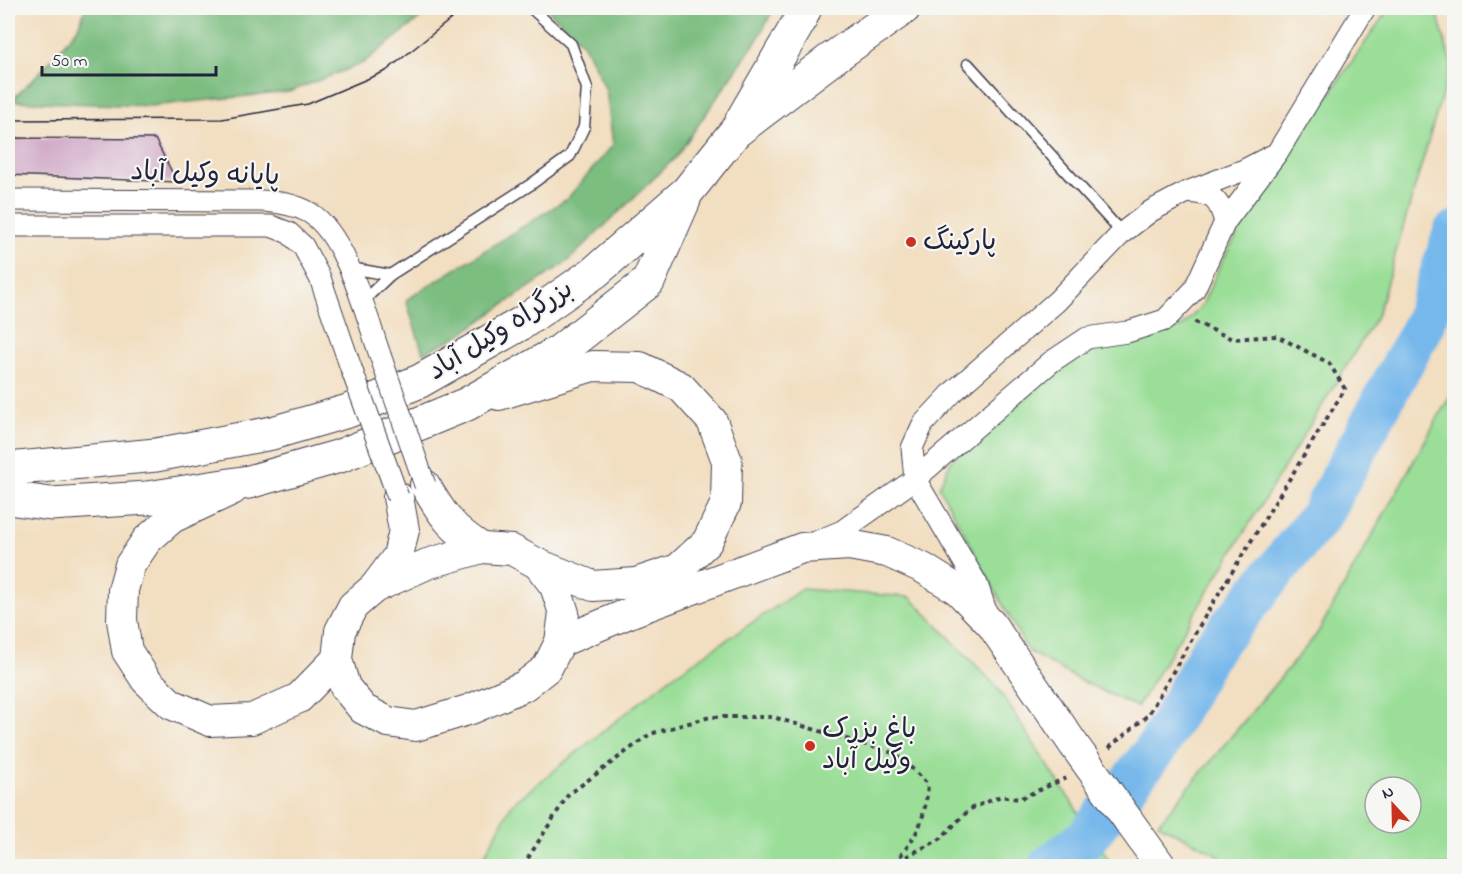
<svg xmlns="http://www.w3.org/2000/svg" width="1462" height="874" viewBox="0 0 1462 874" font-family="'Indie Flower','Playpen Sans Arabic',sans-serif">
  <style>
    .green { fill: #9ade97; stroke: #5e8069; stroke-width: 1.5; fill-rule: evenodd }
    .forest { fill: #7bbd80; stroke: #4e705e; stroke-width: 1.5 }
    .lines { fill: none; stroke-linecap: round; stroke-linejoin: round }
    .river { stroke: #76b8eb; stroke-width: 42 }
    .building { fill: #c99ac0 }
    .lane-casing { stroke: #413e4f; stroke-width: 13 }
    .street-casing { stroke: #413e4f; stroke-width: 23 }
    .secondary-casing { stroke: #413e4f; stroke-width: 32 }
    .highway-casing { stroke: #413e4f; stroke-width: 35 }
    .path { stroke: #413e4f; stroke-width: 4; stroke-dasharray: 4.5 4.5; stroke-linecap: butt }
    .lane { stroke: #fff; stroke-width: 10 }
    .street { stroke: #fff; stroke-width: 21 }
    .secondary { stroke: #fff; stroke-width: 30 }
    .highway { stroke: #fff; stroke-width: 33 }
    .tram { stroke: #22223b; stroke-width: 1.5 }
    .street-bridge-casing { stroke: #413e4f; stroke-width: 23; stroke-linecap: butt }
    .secondary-bridge-casing { stroke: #413e4f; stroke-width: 32; stroke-linecap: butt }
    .street-bridge { stroke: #fff; stroke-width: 21 }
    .secondary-bridge { stroke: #fff; stroke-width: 30 }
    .poi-dot { fill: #c8321e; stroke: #f6f6f2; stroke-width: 2 }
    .labels { text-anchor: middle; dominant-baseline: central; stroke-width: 4.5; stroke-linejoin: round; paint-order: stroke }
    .street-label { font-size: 27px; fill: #22223b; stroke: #f6f6f2 }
    .poi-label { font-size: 27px; fill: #22223b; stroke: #f6f6f2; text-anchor: start }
  </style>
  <rect width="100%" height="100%" fill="#f6f6f2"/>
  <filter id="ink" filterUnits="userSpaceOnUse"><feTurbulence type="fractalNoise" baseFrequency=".0167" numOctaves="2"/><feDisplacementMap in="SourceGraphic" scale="12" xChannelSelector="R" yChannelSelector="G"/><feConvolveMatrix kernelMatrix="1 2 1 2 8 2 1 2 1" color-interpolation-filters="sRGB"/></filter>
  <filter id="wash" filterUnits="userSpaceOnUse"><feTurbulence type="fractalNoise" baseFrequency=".008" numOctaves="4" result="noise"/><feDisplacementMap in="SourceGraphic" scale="24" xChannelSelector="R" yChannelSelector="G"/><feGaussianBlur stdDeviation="1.35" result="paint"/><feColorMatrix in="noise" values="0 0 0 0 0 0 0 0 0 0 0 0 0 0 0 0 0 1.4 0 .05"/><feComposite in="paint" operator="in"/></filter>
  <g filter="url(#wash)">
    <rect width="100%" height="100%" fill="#f2dec0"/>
    <g class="green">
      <path d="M1389,8H1436L1451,64L1377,316L1137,707L1081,681L1028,651L939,487L951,461L1080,352L1182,327L1202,305L1222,261L1262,192Z"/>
      <path d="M1454,389V866H1226L1217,854L1158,824L1317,634ZM1375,787H1411V823H1375Z"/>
      <path d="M802,589L910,597L997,687L1113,866H479L512,804L670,678Z"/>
    </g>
    <g class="forest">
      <path d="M86,8H429L422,17L363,63L289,92L150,106L11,101L44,68L77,29Z"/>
      <path d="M546,8H774L759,37L676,157L568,261L458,336L423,353L406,300L567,199L613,145L606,90L584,45Z"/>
    </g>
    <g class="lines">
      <path class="river" d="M1049,866L1087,837L1158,746L1210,651L1321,515L1424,324L1454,232"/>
    </g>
    <g id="blocks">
      <path class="building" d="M8,138L155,139L177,182L8,175Z"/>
    </g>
  </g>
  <g filter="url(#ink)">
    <use href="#blocks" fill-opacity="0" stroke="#413e4f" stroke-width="1.5"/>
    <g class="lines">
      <g class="lane-casing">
        <g id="lane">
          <path d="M968,64L1122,233"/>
          <path d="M350,268L390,275"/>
          <path d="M361,303L390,275L530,185L570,156L584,127L587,88L571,44L531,8"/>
        </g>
      </g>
      <g class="street-casing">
        <g id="street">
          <path d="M1187,192C1213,194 1218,197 1225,222"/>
          <path d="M8,200L261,201C278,202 295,204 310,213C346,235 366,315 380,355"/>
          <path d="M8,226H271L289,233L303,246L320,278L351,368"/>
          <path d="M818,541L842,531L915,479L1051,362L1087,338L1127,332L1165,320L1194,290L1225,222L1277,153L1365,8"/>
          <path d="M988,617L977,584L915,479L912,448L923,424L953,392L1057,301L1122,233L1151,211L1187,192L1244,170L1271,156"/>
        </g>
      </g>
      <g class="secondary-casing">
        <g id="secondary">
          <path d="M425,485C443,516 451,528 482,548"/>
          <path d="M232,490L172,518L147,540L130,565L123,590L122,620L127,651L146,680L171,704L210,721L252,719L299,698L337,659"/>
          <path d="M398,497L404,530L398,556L374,588L353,606L340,631L337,659L345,687L363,709L388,722L416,726L471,709L524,686L547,668L560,642L564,613L555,586L538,564"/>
          <path d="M374,588L427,564L482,548L512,550L538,564L593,586L636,583L678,569L707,542L726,503L727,461L712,421L681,387L640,367L593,366L499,395"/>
          <path d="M560,642L634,611L802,548L849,545L887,552L923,568L958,590L991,624L1074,745"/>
          <path d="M1128,820L1161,866"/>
        </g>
      </g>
      <g class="highway-casing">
        <g id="highway">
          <path d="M742,120L799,22L805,8"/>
          <path d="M8,469L156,455L272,433L348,411L420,381L522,323L595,272L687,192L735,132L830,60L904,8"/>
          <path d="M8,498L51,504L147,498L249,482L340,456L467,404L560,351L648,282L684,200"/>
        </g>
      </g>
      <g class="path">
        <path d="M1109,748L1148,715L1211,606L1345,389L1329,363L1277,336L1232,339L1193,321"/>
        <path d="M523,866L568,795L650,734L710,717H773L893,753L916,772L928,785C924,825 917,836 892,866"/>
        <path d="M897,866L894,863L940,839L970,809L1001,796L1019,799L1066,778"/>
      </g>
      <use href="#lane" class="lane"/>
      <use href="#street" class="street"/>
      <use href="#secondary" class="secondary"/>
      <use href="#highway" class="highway"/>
      <path class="tram" d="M8,120L222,119L308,104L386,71L451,19L462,8"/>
      <g class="street-bridge-casing">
        <g id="street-bridge">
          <path d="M380,355L425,485"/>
          <path d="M351,368L398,497"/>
        </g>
      </g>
      <g class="secondary-bridge-casing">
        <path id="secondary-bridge" d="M1074,745L1128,820"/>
      </g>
      <use href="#street-bridge" class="street-bridge"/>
      <use href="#secondary-bridge" class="secondary-bridge"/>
    </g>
  </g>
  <g class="poi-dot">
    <circle cx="911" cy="242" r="6"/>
    <circle cx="810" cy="746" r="6"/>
  </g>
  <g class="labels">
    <g class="street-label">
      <text transform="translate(205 175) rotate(2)">پایانه وکیل آباد</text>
      <text transform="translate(501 331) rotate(-32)">بزرگراه وکیل آباد</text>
    </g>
    <g class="poi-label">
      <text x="923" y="242">پارکینگ</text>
      <text x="822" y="730">باغ بزرک<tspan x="822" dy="31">وکیل آباد</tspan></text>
    </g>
  </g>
  <rect width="1462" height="874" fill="none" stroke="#f6f6f2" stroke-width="30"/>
  <g transform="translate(1393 805) rotate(338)"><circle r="28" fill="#f6f6f2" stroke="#a1a1a9" stroke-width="1.5"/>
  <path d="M0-4.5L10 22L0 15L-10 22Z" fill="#c8321e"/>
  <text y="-9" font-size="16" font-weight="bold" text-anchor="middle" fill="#22223b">N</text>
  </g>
  <path d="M42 66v9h174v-9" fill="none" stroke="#22223b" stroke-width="3"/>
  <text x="51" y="66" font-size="18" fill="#22223b" stroke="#f6f6f2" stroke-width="4.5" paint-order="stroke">50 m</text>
</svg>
